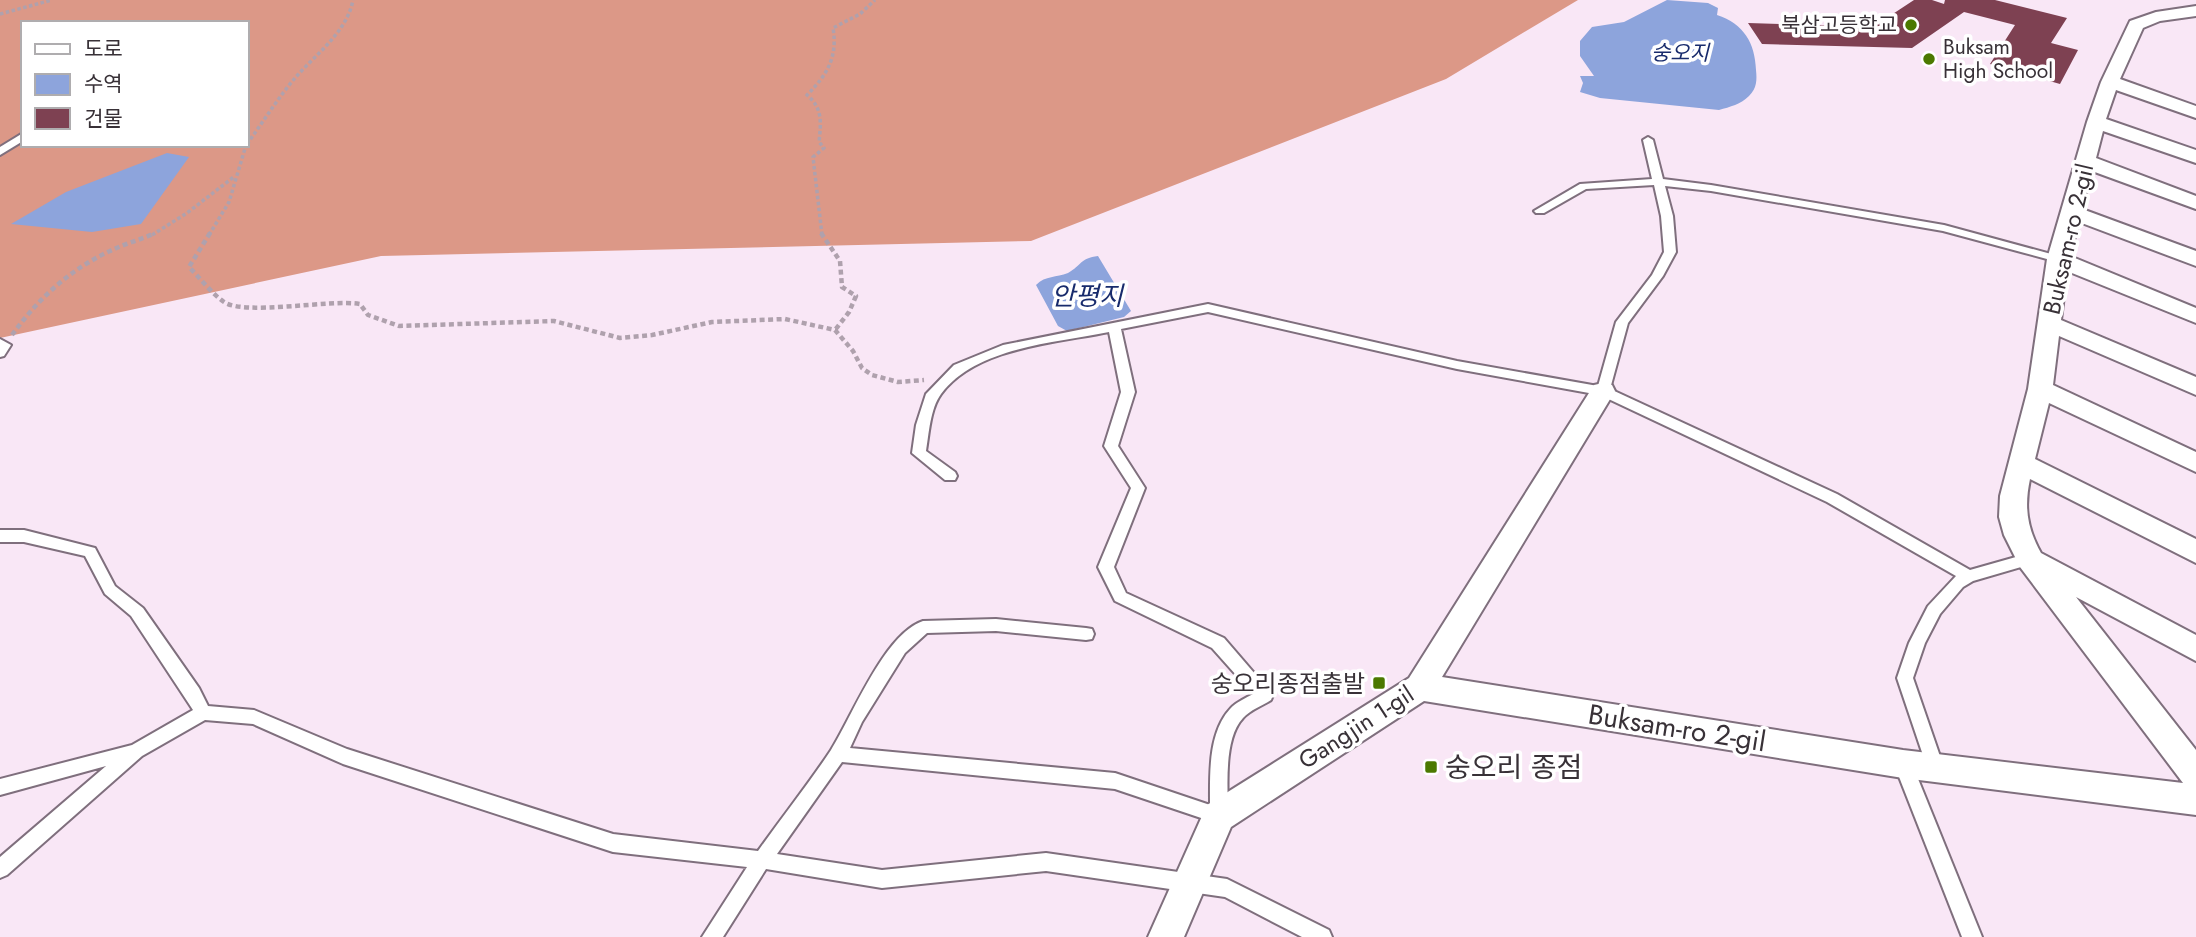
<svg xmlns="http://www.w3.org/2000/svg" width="2196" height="937" viewBox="0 0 2196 937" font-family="Jost,'Noto Sans KR',sans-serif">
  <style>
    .forest { fill: #dc9887; fill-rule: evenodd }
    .water { fill: #8da4dc }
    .building { fill: #7e4152 }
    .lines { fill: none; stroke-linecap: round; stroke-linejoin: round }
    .service-casing { stroke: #7f6f7d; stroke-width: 4 }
    .minor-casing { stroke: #7f6f7d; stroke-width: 4 }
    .path-far1 { stroke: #afa1ad; stroke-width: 3.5; stroke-dasharray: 3.5 2.5; stroke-linecap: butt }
    .path { stroke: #afa1ad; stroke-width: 4.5; stroke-dasharray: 5 3.5; stroke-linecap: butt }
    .service { fill: #fff; fill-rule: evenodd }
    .minor { fill: #fff; fill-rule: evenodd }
    .poi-dot { fill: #4b7900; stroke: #fff; stroke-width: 2.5 }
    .labels { text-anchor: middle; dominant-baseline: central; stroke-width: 7; stroke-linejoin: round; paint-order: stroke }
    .far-poi-label { font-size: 21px; fill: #383137; stroke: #fff; text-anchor: end }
    .far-water-label { font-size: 21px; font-style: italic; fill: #182b6c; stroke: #fff }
    .street-label { font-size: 24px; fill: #383137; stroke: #fff }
    .poi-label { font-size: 24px; fill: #383137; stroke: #fff; text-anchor: end }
    .water-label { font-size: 26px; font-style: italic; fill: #182b6c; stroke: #fff }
    .near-street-label { font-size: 28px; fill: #383137; stroke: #fff }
    .near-poi-label { font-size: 28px; fill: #383137; stroke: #fff; text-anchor: start }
  </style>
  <rect width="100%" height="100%" fill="#f9e7f6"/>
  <path class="forest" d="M0,0H1578L1446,79L1031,241L381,256L0,338ZM23,23H247V145H23Z"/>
  <g class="water">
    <path d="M1667,0L1708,3L1718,8L1717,15C1744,24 1755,43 1756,70C1757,80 1757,88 1749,96C1741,104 1730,107 1719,110L1600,98L1580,92L1583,83L1580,76H1594L1580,56V41L1592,27L1624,22Z"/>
    <path d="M167,153L189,157L141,224L92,232L11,224L66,192Z"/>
    <path d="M1098,256L1131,311L1124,317L1067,331L1058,326L1036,285C1046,275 1056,278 1068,273C1082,265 1080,258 1098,256Z"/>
  </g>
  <path class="building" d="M1914,0H1932L1944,4L1945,0H1995L2067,18L2051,43L2078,50L2060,84L1990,64L2015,25L1964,12L1912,48L1762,44L1748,23L1873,27Z"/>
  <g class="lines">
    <g class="service-casing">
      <g id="service">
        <path d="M23,133V141L0,155V147Z"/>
        <path d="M1648,137L1653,140L1663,179L1711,185L1944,225L2062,257L2064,259L2058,262L1943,231L1711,191L1665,186L1673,216L1676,252L1663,276L1628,323L1610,389L1837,494L1970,570L2030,553L2035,555L2038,559L2035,563L1973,581L1963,587L1940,614L1925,643L1913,678L1944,768L1941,773L1935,776L1929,773L1897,678L1909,643L1928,606L1956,576L1827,502L1600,395L1457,369L1208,312L1121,329L1135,392L1118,446L1145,488L1114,567L1126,593L1224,638L1273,695L1271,700C1262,706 1250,710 1243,718C1223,739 1228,789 1228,816L1225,822L1219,824L1115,789L842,762L777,854L882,870L1046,853L1227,879L1329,930L1332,937H1302L1225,897L1046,871L882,888L766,869L723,937H702L747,867L613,852L343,764L253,724L205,720L142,756L7,875L0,878V857L106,766L0,795V779L132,745L193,710L131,616L105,594L85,556L24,542H0V530H24L95,548L115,586L143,608L199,688L208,706L254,710L347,749L613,834L758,851C782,817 808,785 831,750C852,717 884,634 923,621L996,619L1086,628L1092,629L1094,634L1092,639L1086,640L996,631L927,633L905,653L862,722L850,748L1115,773L1210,805C1210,774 1208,733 1230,709C1236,702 1246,698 1253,694L1212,648L1115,601L1098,567L1131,488L1104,446L1121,392L1109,332C1055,343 976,347 941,394C930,409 929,434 926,451L955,472L957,476L955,480H945L912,453L916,425L926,394L954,365L1003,345L1208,304L1457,361L1598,386L1616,322L1652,275L1664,252L1661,216L1654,185L1586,189L1544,213H1536L1534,211L1580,184L1652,179L1643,140Z"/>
        <path d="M0,339L11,345L4,356L0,357Z"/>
        <path d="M1903,756L1909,759L1912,764L1982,937H1962L1894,764L1897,759Z"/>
      </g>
    </g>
    <g class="minor-casing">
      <path id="minor" d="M2196,6V16L2160,21L2143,28L2120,79L2196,106V118L2116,90L2106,119L2196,150V163L2103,131L2096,158L2196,196V209L2092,171L2082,209L2196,251V266L2079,222L2070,256L2196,308V323L2067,271L2061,320L2196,377V395L2059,336L2053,385L2196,452V472L2049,403L2035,459L2196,539V563L2030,479C2024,507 2027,528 2041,553L2196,635V661L2076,597L2196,750V815L1903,778L1424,701L1231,827L1184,937H1148L1207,805L1409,678L1594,385L1603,383L1612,385L1615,391L1442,677L1903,750L2183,783L2020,567L2004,535L1999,517L2000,496L2028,389L2047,259L2087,122L2101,82L2130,21L2156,12Z"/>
    </g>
    <g class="path-far1">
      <path d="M0,14L52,0"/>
      <path d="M247,144C263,122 278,98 295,78C316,54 347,32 353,0"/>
      <path d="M152,235L187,213L235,176"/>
      <path d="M209,235L229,202L246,145"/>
      <path d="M822,235L813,157L824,148L819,142C821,123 823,108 807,95C827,75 838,57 833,28L860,14L875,0"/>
    </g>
    <g class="path">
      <path d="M210,233L189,267C200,278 211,293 224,302C244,316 331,299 360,304L368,315L399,326L554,321L620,338L652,335L712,322L785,319L835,330L853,351L862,368L872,375L898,382L924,380"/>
      <path d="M821,233L840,261L842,287L856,296L849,312L835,330"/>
      <path d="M12,335C38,299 69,270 110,251C124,244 140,240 155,233"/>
    </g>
    <use href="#service" class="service"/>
    <use href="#minor" class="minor"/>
  </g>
  <g class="poi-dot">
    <circle cx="1911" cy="25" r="7"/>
    <circle cx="1929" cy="59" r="7"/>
    <rect x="1372" y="676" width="14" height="14" rx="3.5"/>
    <rect x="1424" y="760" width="14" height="14" rx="3.5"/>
  </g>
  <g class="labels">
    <g class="far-poi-label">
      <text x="1897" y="25">북삼고등학교</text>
      <text x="1943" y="47" text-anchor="start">Buksam<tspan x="1943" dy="24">High School</tspan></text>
    </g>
    <g class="far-water-label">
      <text x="1680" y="53">숭오지</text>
    </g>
    <g class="street-label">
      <text transform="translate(2068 239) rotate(-77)">Buksam-ro 2-gil</text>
      <text transform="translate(1356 727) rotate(-33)">Gangjin 1-gil</text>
    </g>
    <g class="poi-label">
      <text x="1365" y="683">숭오리종점출발</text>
    </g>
    <g class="water-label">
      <text x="1087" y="296">안평지</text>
    </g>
    <g class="near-street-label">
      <text transform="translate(1677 728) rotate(9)">Buksam-ro 2-gil</text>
    </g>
    <g class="near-poi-label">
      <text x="1445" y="767">숭오리 종점</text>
    </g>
  </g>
  <rect x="21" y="21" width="228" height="126" fill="#ffffff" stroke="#afadaf" stroke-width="2"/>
  <rect x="35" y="44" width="35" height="10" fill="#ffffff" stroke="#afadaf" stroke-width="2"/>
  <text x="84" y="56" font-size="21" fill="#383137">도로</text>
  <rect x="35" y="74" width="35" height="21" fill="#8da4dc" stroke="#afadaf" stroke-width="2"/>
  <text x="84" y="91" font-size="21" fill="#383137">수역</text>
  <rect x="35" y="108" width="35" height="21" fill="#7e4152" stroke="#afadaf" stroke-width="2"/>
  <text x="84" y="126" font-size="21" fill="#383137">건물</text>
</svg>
